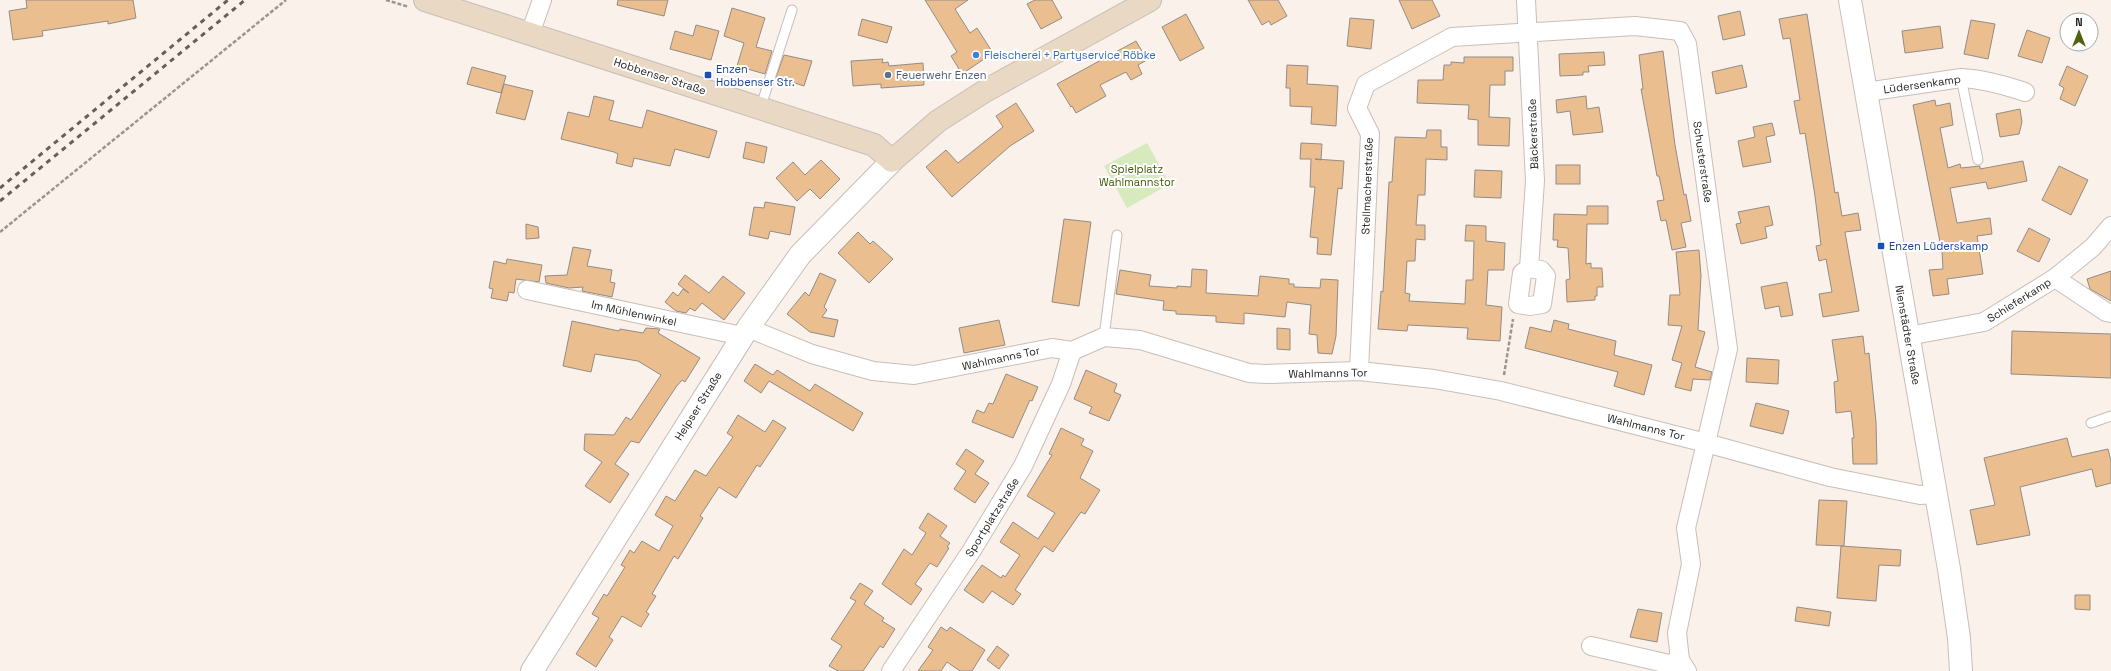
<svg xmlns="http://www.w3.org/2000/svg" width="2111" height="671" viewBox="0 0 2111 671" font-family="'Space Grotesk',sans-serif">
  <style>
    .green { fill: #d6eabd }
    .building { fill: #ebbe90; stroke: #938c85 }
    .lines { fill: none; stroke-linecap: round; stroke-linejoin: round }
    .service-casing { stroke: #c8beb8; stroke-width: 11 }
    .minor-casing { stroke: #c8beb8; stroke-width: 20 }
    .tertiary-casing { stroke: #c8beb8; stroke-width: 24 }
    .secondary-casing { stroke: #c8beb8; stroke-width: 24 }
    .path { stroke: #9b9490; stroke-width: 2.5; stroke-dasharray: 4 2; stroke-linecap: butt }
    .service { stroke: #fff; stroke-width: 9 }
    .minor { stroke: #fff; stroke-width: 18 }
    .tertiary { stroke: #fff; stroke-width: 22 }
    .secondary { stroke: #e8d8c4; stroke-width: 22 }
    .rail { stroke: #65605c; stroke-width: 3; stroke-dasharray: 5 5; stroke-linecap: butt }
    .shop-dot { fill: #3f7fe0; stroke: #fff; stroke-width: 1.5 }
    .transit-dot { fill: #1a4fb4; stroke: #fff; stroke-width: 1.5 }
    .service-dot { fill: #5c6f8a; stroke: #fff; stroke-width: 1.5 }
    .labels { text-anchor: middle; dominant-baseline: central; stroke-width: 4; stroke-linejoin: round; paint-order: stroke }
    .shop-label { font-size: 11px; fill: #366cbe; stroke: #fff; text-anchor: start }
    .transit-label { font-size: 11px; fill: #164399; stroke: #fff; text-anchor: start }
    .service-label { font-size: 11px; fill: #4e5e75; stroke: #fff; text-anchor: start }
    .street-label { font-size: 11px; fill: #272421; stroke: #fff }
    .park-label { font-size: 11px; fill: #3e5902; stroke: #fff }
  </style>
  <rect width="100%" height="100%" fill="#fbf1eb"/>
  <path class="green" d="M1147,143L1170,184L1127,208L1104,166Z"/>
  <g class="building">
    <path d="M26,0H133L136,18L108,24V21L42,31L43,36L13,40L9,11L27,8Z"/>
    <path d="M618,0H668L664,16L617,5Z"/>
    <path d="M925,0H968L955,9L970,33L977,28L993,53L962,74L951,56L957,52Z"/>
    <path d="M1035,0H1052L1062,18L1041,29L1027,4Z"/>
    <path d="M1248,0H1278L1287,16L1271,25L1269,21L1262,25Z"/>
    <path d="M1399,0H1432L1440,16L1412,29Z"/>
    <path d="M732,8L765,18L756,47L772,51L765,74L737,66L744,43L724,36Z"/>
    <path d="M1740,11L1745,35L1723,40L1718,16Z"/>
    <path d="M1186,14L1204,48L1180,61L1162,27Z"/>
    <path d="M1807,14L1835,193L1838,192L1842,216L1858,213L1861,230L1845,232L1859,311L1823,317L1819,294L1832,292L1826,259L1819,261L1816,246L1821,245L1815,196L1805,133L1800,134L1794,101L1800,100L1790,38L1783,39L1779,19Z"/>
    <path d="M1350,18L1374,20L1371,49L1347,46Z"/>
    <path d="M862,19L892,27L887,43L858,35Z"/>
    <path d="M1971,20L1995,24L1988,59L1964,54Z"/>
    <path d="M696,25L719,31L711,60L670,49L675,31L693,36Z"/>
    <path d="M1940,26L1943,48L1905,53L1902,31Z"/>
    <path d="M2027,30L2050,38L2042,63L2018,56Z"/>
    <path d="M1136,41L1147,60L1138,65L1142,74L1131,80L1126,72L1100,85L1106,96L1076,113L1072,106L1071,107L1057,84Z"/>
    <path d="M1663,51L1675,145L1684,195L1686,194L1691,221L1681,223L1686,247L1672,250L1666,220L1661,221L1657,201L1664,200L1659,176H1657L1641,89H1643L1639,55Z"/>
    <path d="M1604,52L1605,65L1588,66L1589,72H1583V75L1560,76L1559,54Z"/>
    <path d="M784,55L812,61L804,86L776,77Z"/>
    <path d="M1464,57H1513V71H1505V85H1490L1489,117L1510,118L1509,146L1478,145V120L1468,119L1469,105L1417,103L1418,80H1443L1444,65H1451V62L1464,63Z"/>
    <path d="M883,59L882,63L888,62L889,66L923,63L924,85L881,88V84L853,86L851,61Z"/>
    <path d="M1287,65L1308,66L1307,84L1338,86L1336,126L1311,124L1312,107L1290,106V88H1286Z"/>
    <path d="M1742,65L1747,87L1716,94L1712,72Z"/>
    <path d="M2067,66L2088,76L2075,106L2060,99L2064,88L2059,85Z"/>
    <path d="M472,67L506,76L501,93L467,84Z"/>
    <path d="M504,84L533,91L525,120L496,113Z"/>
    <path d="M594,96L614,101L609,120L642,128L647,110L717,131L709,158L675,149L670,166L634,158L632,167L616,163L618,154L614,152L561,139L568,112L589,117Z"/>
    <path d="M1586,96L1587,109L1599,107L1603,132L1573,135L1570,111L1557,113L1556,100Z"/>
    <path d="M1935,100L1936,106L1950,103L1953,125L1940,128L1948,168L1960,164L1961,168L1980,166V169L2023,161L2027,181L1988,189L1986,182L1950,188L1957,223L1990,218L1992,234L1977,236L1983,274L1947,279L1949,294L1933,296L1929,270L1943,269L1942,252L1913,105Z"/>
    <path d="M1016,103L1034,131L1010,146L952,197L926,167L946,150L958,163L1003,127L996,116Z"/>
    <path d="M2020,109L2022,122L2019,134L2000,137L1996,114Z"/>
    <path d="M1772,123L1775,135L1766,137L1771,162L1743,167L1738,141L1755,137L1753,127Z"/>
    <path d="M1427,130H1441V147H1447V160L1426,159L1425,195H1418L1416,225H1425V240L1416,239L1415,261H1407L1405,293L1410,294L1409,301L1465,304L1466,280H1473L1474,241H1465L1466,225L1486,226V241L1505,243L1504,270H1488L1486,305L1502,307L1500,341L1467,339L1468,328L1408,325L1407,331L1378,329L1381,291L1383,292L1389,182H1392L1395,137L1426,138Z"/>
    <path d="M746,142L767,147L764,163L743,158Z"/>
    <path d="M1301,143L1322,144L1321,160L1315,159L1344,161L1342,189L1338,188L1331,255L1317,254L1318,238L1310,237L1315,187H1310L1311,159H1300Z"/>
    <path d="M821,160L840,179L820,199L810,189L797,201L776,178L793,162L805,175Z"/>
    <rect x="1556" y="165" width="24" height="19"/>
    <path d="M2059,166L2088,180L2071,215L2042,200Z"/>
    <path d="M1475,170L1502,171L1501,198L1474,197Z"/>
    <path d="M765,202L795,207L790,235L770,231L768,239L749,235L754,207L764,208Z"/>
    <path d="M1587,206H1608V224H1587L1586,264L1591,263V268H1602L1603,287H1597V296H1595V300L1567,302L1566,280L1570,279L1568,248L1557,247L1558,240H1553L1554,214L1587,215Z"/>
    <path d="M1769,206L1773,225L1765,227L1767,238L1741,244L1736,224L1741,223L1738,212Z"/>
    <path d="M1064,219L1091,222L1079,306L1052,302Z"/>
    <path d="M526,224L538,227L539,238L526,239Z"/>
    <path d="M2029,228L2050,239L2039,262L2017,251Z"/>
    <path d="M858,232L870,244L873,241L893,259L869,283L838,253Z"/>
    <path d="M573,247L591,250L587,266L612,270L610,282L615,283L612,297L582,291L583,287L569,288L546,283L545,276L567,275Z"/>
    <path d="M1699,250L1701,276L1698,330L1705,332L1695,367L1712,372L1710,380L1693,379L1691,391L1675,387L1682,363L1672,360L1682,326L1668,325L1670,295H1680L1676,252Z"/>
    <path d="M507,259L542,265L539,282L516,279L514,293L509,292L507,301L491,298L493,289L489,288L494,261L506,264Z"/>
    <path d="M1192,269L1207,270L1206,293L1258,296L1260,276L1289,279V284H1294V287L1320,288L1321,279L1338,280L1336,336L1332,354L1318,353L1317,335L1309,334L1311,305L1287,302L1285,317L1244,313V324L1216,322V316L1176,314V311L1163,310L1164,301L1116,294L1120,270L1151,275L1149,286L1177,288V286L1191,287Z"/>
    <path d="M2111,271V301L2090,289L2087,279Z"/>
    <path d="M820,273L836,280L824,307L827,310L822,317L838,320L834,337L810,332L787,314L805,292L809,296Z"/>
    <path d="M685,275L709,293L723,276L745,293L724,320L702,303L695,311L690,308L686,313L676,311L665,302L673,292L678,296L683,289L689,293L678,284Z"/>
    <path d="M1787,282L1793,315L1781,317L1779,306L1765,309L1761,287Z"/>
    <path d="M999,320L1005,345L964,353L959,328Z"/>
    <path d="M1554,320L1569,324L1568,329L1616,341L1614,355L1652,365L1644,395L1614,386L1618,372L1525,348L1530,327L1551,332Z"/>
    <path d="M572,321L619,331L620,329L643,333L646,328L660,329L658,333L700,358L685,382L682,380L676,387L639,443L631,441L615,464L629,474L610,503L585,486L602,462L584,450L585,434L614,435L626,417L631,420L661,375L638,361L595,354L591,372L563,366Z"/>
    <path d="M1277,328L1290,329V350L1277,349Z"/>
    <path d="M2012,331L2111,334V378L2011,374Z"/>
    <path d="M1863,336L1865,354L1869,353L1876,422L1877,464H1853L1852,438H1854L1851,411L1836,413L1834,382L1838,381L1832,340Z"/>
    <path d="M1747,358L1779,360L1778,384L1746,382Z"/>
    <path d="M755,364L773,375L777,370L810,391L815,384L863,413L853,431L769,381L761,393L744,381Z"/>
    <path d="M1086,370L1117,384L1114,392L1121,395L1109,421L1089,413L1092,407L1074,399Z"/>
    <path d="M1006,374L1038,387L1032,401L1030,400L1013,438L972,422L977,410L984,413L989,403L993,404Z"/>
    <path d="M1756,403L1789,411L1783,434L1750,426Z"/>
    <path d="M738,415L765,432L773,420L786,428L760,467L757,465L736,498L719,487L700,516L703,518L678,559L674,556L652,594L656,596L646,612L649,614L641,627L622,616L609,637L613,640L596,667L576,654L599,618L592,614L604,594L607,596L625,567L621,565L630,550L634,553L642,541L659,551L673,526L655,515L666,496L675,501L695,470L706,476L733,437L727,433Z"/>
    <path d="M1061,428L1084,439L1081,445L1093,451L1080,478L1100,490L1085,514L1081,512L1053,552L1044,546L1015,590L1021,594L1013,605L992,591L983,603L964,590L982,565L1001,578L1003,575L1005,577L1020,555L1000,542L1013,522L1038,539L1055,513L1027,496L1052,455L1049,454Z"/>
    <path d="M2067,438L2072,457L2108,449L2111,461V483L2096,487L2092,469L2020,487L2030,535L1977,545L1970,510L1995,505L1984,458Z"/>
    <path d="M966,449L984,461L975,474L989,483L975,503L954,489L966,471L956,464Z"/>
    <path d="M1819,500L1847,501L1844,546L1816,545Z"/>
    <path d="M928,513L947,526L940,536L950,543L947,547L949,548L937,567L930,563L915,584L922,589L911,605L882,584L904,549L912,555L926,533L919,528Z"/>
    <path d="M1841,546L1901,550L1900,566L1879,565L1876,601L1837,598Z"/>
    <path d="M860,583L873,591L864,604L884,618L882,621L895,629L883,648L880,646L863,671H838L829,666L842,646L831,639L856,601L850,598Z"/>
    <path d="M2075,595H2090V610L2075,609Z"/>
    <path d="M1797,607L1831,612L1829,626L1795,621Z"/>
    <path d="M1638,609L1662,613L1657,642L1630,637Z"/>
    <path d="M941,627L947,631L950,627L985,650L972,671H960L947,662L941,671H918L933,650L928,647Z"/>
    <path d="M997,646L1009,655L999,669L987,660Z"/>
  </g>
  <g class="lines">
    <g class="service-casing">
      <g id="service">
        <path d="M1961,78L1978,160"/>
        <path d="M760,109L792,10"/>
        <path d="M1104,337L1117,235"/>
        <path d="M2091,423L2111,416"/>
      </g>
    </g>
    <g class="minor-casing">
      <g id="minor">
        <path d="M1526,0L1535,181L1529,268L1522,273L1518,304L1530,306L1542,304L1546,276L1541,270L1529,268"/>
        <path d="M530,34L542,0"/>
        <path d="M1866,92L1961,78C1983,79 2004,85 2025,92"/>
        <path d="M2055,278L2106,312L2111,313"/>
        <path d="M527,290L742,336"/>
        <path d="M748,328L812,354L873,371L914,375L1052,348L1072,351L1104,337L1140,340L1249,373L1266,374L1359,371L1434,379L1501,391L1706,443L1830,477L1920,495L1936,494"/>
        <path d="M1908,336L1984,322L2055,278L2093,247L2111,226"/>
        <path d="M1359,371L1370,134L1357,108L1366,84L1452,37L1635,26L1680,31L1687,44L1728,349L1686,528L1691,564L1677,633L1680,660L1687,671"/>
        <path d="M1591,646L1669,664L1680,660"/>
        <path d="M891,671L972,550L1023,466L1061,384L1072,351"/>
      </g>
    </g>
    <g class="tertiary-casing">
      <g id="tertiary">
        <path d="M1850,0L1949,569L1959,638L1961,671"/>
        <path d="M532,671L748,328L800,255L892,161"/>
      </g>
    </g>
    <g class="secondary-casing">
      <path id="secondary" d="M425,0L874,145L892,161L938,121L985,91L1150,0"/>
    </g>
    <g class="path">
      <path d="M386,0L409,7"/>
      <path d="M0,232L286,0"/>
      <path d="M1504,375L1513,319"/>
    </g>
    <use href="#service" class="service"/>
    <use href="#minor" class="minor"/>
    <use href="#tertiary" class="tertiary"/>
    <use href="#secondary" class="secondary"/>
    <g class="rail">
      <path d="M0,188L228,0"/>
      <path d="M0,201L245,0"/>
    </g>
  </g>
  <circle class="shop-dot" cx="976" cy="55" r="4"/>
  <g class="transit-dot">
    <rect x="704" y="71" width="8" height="8" rx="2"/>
    <rect x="1877" y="242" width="8" height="8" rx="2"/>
  </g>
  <circle class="service-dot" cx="888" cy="75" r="4"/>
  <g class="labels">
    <g class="shop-label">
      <text x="984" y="55">Fleischerei + Partyservice Röbke</text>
    </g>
    <g class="transit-label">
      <text x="716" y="69">Enzen<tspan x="716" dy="13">Hobbenser Str.</tspan></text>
      <text x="1889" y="246">Enzen Lüderskamp</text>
    </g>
    <g class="service-label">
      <text x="896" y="75">Feuerwehr Enzen</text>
    </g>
    <g class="street-label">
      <text transform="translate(660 76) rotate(18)">Hobbenser Straße</text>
      <text transform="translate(1922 84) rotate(-8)">Lüdersenkamp</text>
      <text transform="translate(1533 134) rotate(-92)">Bäckerstraße</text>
      <text transform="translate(1703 162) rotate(82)">Schusterstraße</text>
      <text transform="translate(1367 186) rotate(-88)">Stellmacherstraße</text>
      <text transform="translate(2019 300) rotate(-32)">Schieferkamp</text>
      <text transform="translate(634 313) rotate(12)">Im Mühlenwinkel</text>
      <text transform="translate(1908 335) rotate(80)">Nienstädter Straße</text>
      <text transform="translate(1001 358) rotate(-12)">Wahlmanns Tor</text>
      <text transform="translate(1328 373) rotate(-1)">Wahlmanns Tor</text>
      <text transform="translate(698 406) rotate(-58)">Helpser Straße</text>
      <text transform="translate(1646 427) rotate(14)">Wahlmanns Tor</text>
      <text transform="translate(992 517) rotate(-58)">Sportplatzstraße</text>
    </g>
    <g class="park-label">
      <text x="1137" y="169">Spielplatz<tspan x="1137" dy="13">Wahlmannstor</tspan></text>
    </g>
  </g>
  <g transform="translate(2079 32)"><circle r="19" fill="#ffffff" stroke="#a9a7a6"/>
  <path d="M0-3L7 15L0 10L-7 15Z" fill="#4f630e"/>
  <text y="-6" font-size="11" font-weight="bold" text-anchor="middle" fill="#272421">N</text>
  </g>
</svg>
